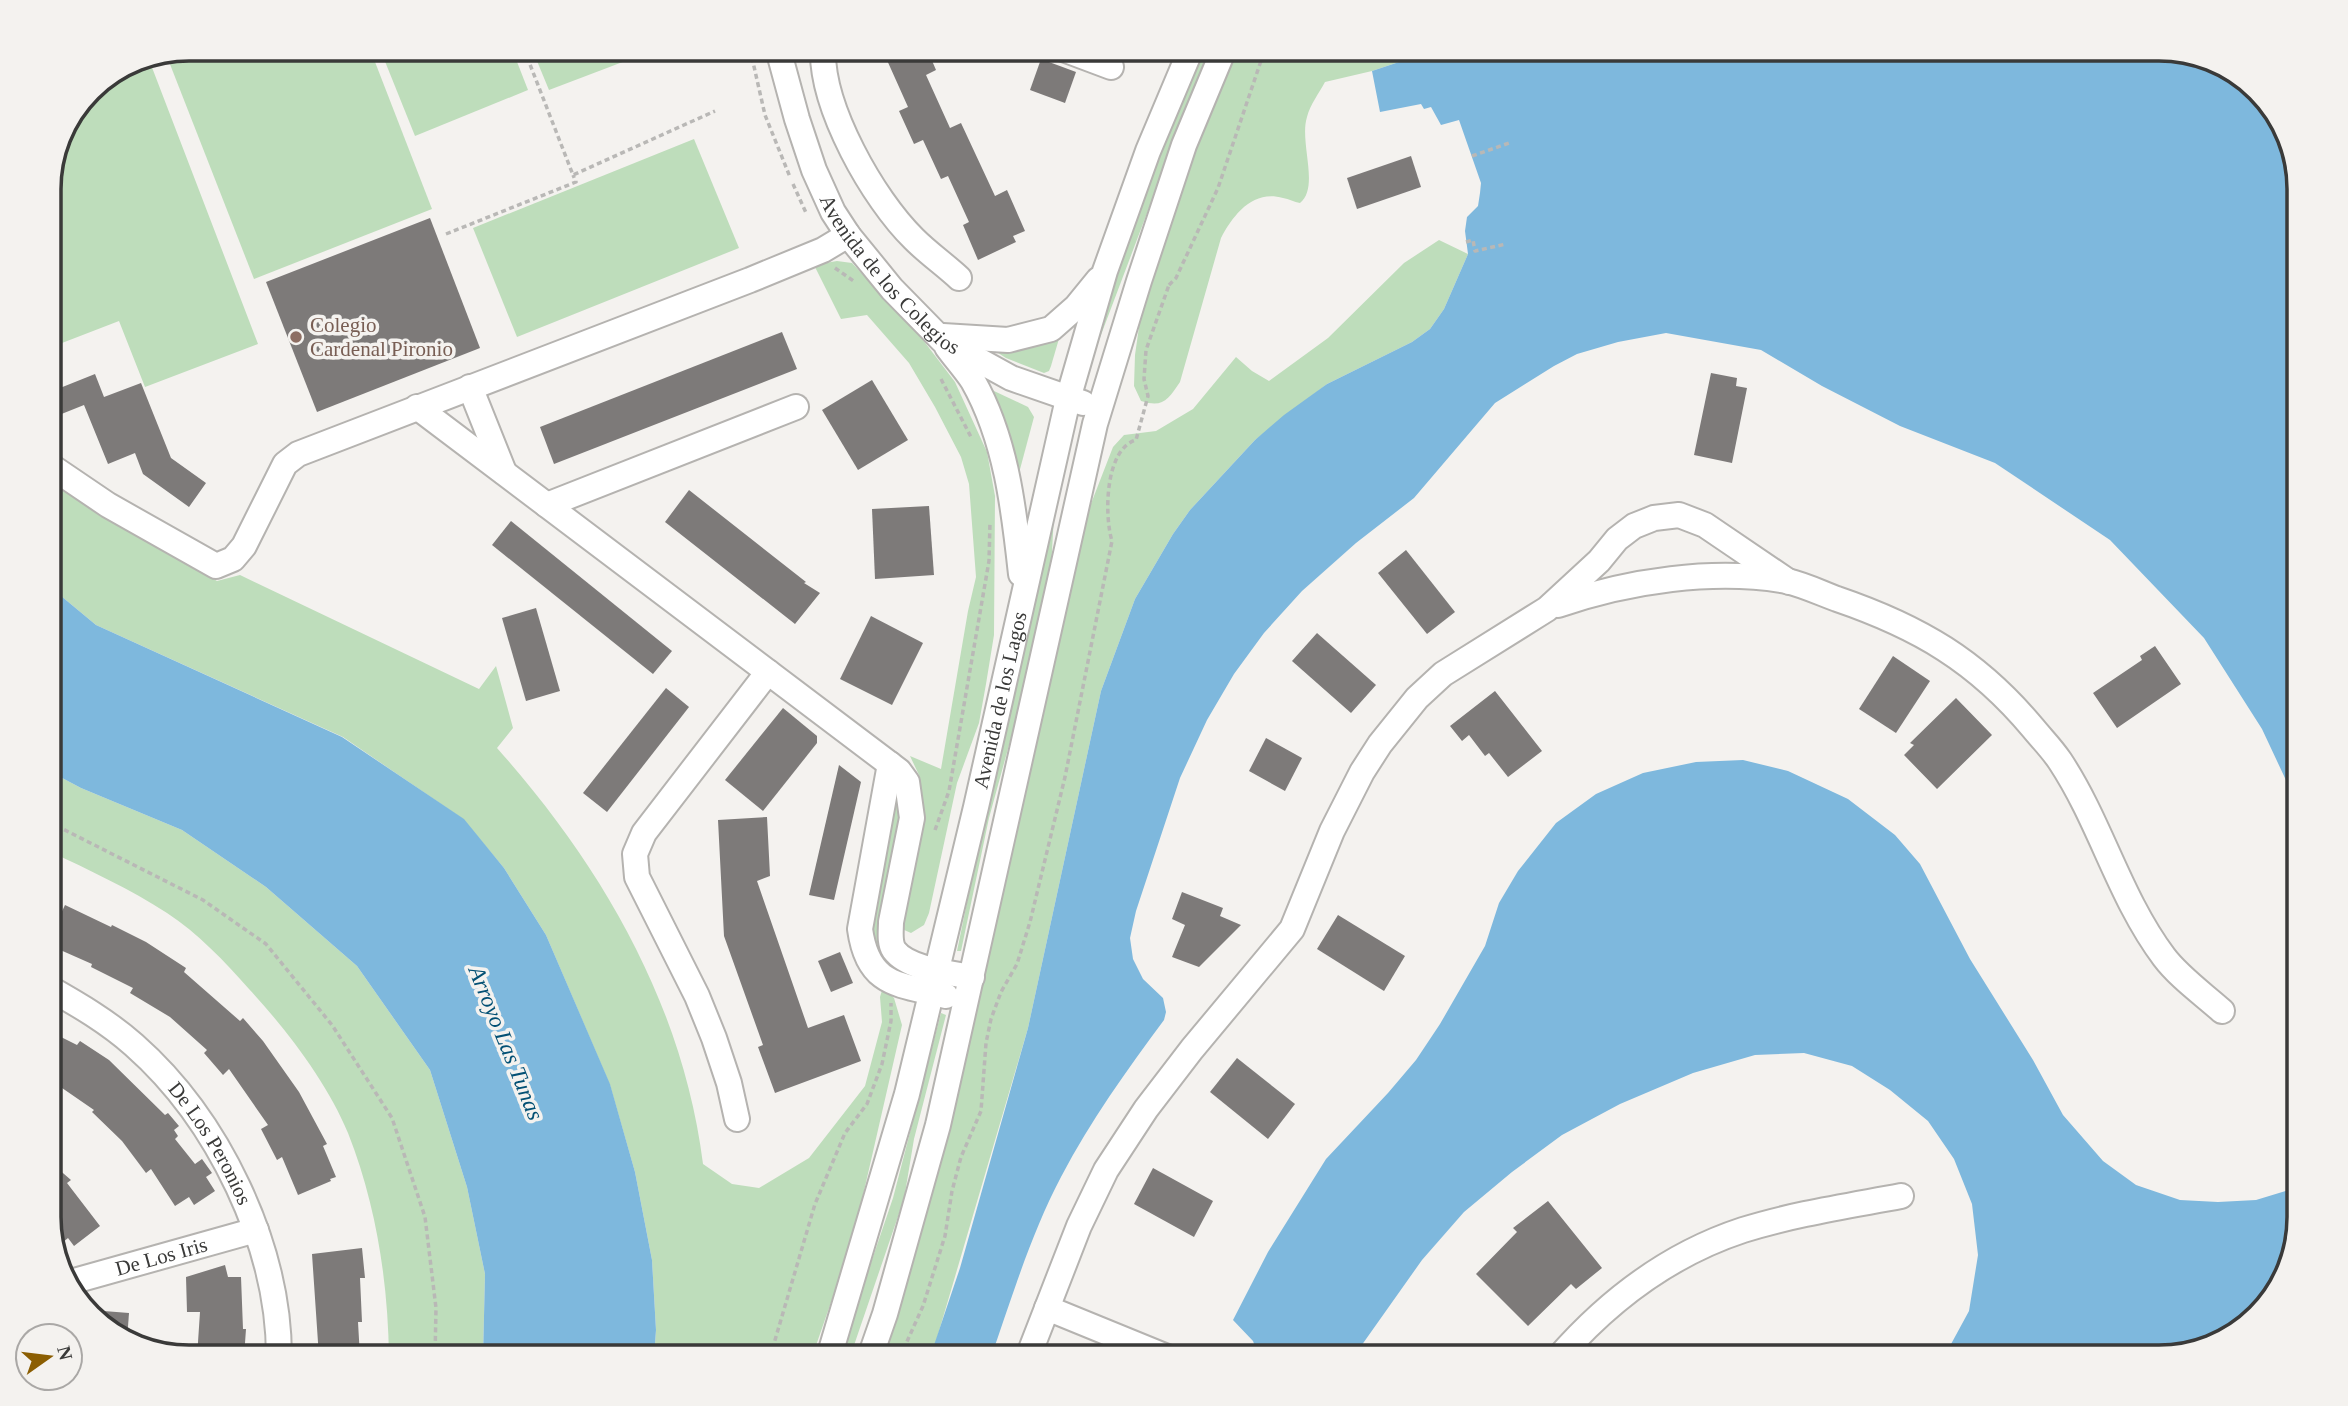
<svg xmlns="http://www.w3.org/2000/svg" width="2348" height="1406" viewBox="0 0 2348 1406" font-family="Georgia,serif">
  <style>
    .green { fill: #beddbb }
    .water { fill: #7eb8dd }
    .building { fill: #7d7a79 }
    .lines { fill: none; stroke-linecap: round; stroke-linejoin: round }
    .minor-casing { stroke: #b5b3b0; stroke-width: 28 }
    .path { stroke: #b9b8b6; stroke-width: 3.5; stroke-dasharray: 5 3.5; stroke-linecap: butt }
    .minor { stroke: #fff; stroke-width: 24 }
    .education-dot { fill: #8d6e63; stroke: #f4f2ef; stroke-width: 2.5 }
    .labels { text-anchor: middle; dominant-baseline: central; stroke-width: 7; stroke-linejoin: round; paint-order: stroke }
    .street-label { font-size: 21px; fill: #3a3a39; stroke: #f4f2ef }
    .education-label { font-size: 21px; fill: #785e54; stroke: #f4f2ef; text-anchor: start }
    .water-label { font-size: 23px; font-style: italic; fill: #035074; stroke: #f4f2ef }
    .rim { fill: none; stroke: #3a3a39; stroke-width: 3.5 }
  </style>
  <rect width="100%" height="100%" fill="#f4f2ef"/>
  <g class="green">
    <path d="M190,49H370L432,209L254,279L166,54Z"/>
    <path d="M380,49H512L528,90L415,136Z"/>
    <path d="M532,49H624L628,60L549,90Z"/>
    <path d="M1201,49H1212L1158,184L1090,364L1107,284Z"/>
    <path d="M1236,49H1421L1420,55L1372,71L1325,82C1319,93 1310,105 1307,117C1299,142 1320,187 1300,203C1294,202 1289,199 1283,198C1253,189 1233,215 1221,238L1180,382C1168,400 1163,408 1141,401L1134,386L1135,355L1142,306L1192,153Z"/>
    <path d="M148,57L258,344L145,387L119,321L49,348V181L63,128L90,90L136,60Z"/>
    <path d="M694,139L739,248L517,337L473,228Z"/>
    <path d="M1439,240L1468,254L1444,309L1430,329L1412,342L1327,384L1255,440L1190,510L1173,534L1135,599L1101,691L1028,1028L932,1355L930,1357H874L961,1081L1087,514L1113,447L1124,435L1156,431L1193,409L1236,357L1252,371L1269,381L1328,338L1404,263Z"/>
    <path d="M837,261L852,263L920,336L955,382L987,452L995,496L994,635L986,684L979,723L957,783L929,913L924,925L911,933L902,929L922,794L919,775L910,756L941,769L968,611L976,577L969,484L961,457L935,407L909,363L867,315L841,319L814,265Z"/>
    <path d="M1063,325L1051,366L1049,371L1044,373L1006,358L995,351Z"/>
    <path d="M979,384L1028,407L1034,417L1019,473Z"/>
    <path d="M49,475L128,528L217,581L240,575L479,689L496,666L513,728L497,748C602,866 683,1005 703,1164L732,1184L759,1188L809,1158L865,1086L882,1022L880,997L883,987L894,998L902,1025L853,1239L812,1357H654L656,1330L652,1260L635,1172L610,1085L546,935L504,868L463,819L343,737L96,625L49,586Z"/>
    <path d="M1054,515L1051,569L1026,683L989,818L961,951H957L1009,699Z"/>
    <path d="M49,771L81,788L182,830L266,887L357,966L430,1070L467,1187L485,1274L483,1357H389C388,1281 376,1204 348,1133C327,1082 286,1029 249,989C225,962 198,933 167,913C130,889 89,870 49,851Z"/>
    <path d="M895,801H899C899,848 882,892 877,938L892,962L890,969L867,941Z"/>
    <path d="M941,1013L946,1015L914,1139L904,1199L850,1357H839L893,1198Z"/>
  </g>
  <g class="water">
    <path d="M1421,49H2158L2229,68L2280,119L2299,181V808L2262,729L2204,638L2110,540L1995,463L1900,426L1822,386L1761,350L1666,333L1618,342L1577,354L1554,366L1495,403L1414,498L1356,543L1302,591L1264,633L1234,674L1207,720L1180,778L1136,911L1130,938L1133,959L1143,979L1163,998L1166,1012L1164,1020C1127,1070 1090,1121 1061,1177C1031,1234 1012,1297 991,1357H930L960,1268L1028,1028L1101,691L1135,599L1173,534L1190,510L1255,440L1284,415L1327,384L1412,342L1430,329L1444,309L1468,254L1465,231L1467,217L1478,206L1480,193L1481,183L1459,120L1441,125L1431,107L1424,109L1421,104L1380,112L1372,71L1420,55Z"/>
    <path d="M49,586L96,625L342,737L464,819L504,868L546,935L610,1084L635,1172L652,1260L656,1330L654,1357H483L485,1274L467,1187L430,1070L357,966L266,887L182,830L81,788L49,771Z"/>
    <path d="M1743,760L1788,771L1848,799L1895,835L1920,864L1970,959L2033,1060L2063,1115L2103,1161L2136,1185L2180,1200L2218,1202L2256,1200L2299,1187V1217L2280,1287L2229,1338L2159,1357H1944L1969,1311L1978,1255L1972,1204L1954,1159L1928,1121L1890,1090L1852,1066L1804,1053L1755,1055L1693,1073L1620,1104L1562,1135L1512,1172L1464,1212L1422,1260L1359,1349L1325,1357H1259L1253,1341L1233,1320L1268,1252L1326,1159L1388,1093L1416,1060L1440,1024L1485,946L1499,903L1518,871L1556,823L1596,794L1643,773L1696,762Z"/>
  </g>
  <g class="building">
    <path d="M882,49H927L936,70L926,75L950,128L961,123L995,196L1007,190L1025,231L1013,236L1016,242L978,260L963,225L969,222L948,176L941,179L923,140L914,144L899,111L908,107Z"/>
    <path d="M1041,59L1076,72L1065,103L1030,90Z"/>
    <path d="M1411,156L1421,187L1357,209L1347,178Z"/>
    <path d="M430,218L480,348L317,412L266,282Z"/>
    <path d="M782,332L797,369L554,464L540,427Z"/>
    <path d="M1711,373L1737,378L1736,386L1747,388L1732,463L1694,455Z"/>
    <path d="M95,374L104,397L141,383L171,458L206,483L189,507L143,474L135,453L108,464L84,405L59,415L50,392Z"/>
    <path d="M872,380L908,440L858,470L822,410Z"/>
    <path d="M689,490L806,582L804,583L820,593L795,624L665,522Z"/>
    <path d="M929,506L934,575L875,579L872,509Z"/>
    <path d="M511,521L672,651L653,674L492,545Z"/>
    <path d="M1406,550L1455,612L1427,634L1378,573Z"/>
    <path d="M536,608L560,691L526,701L502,618Z"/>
    <path d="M871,616L923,643L892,705L840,679Z"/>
    <path d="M1317,633L1376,685L1351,713L1292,661Z"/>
    <path d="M2155,646L2181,684L2117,728L2093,693L2142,660L2140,656Z"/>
    <path d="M1893,656L1930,681L1896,733L1859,709Z"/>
    <path d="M666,688L689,707L607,812L583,793Z"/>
    <path d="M1495,691L1542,751L1508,777L1489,753L1485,756L1469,735L1462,741L1450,726Z"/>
    <path d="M1956,698L1992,735L1937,789L1904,755L1914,745L1910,743Z"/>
    <path d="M783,708L817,736V743L763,811L725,780Z"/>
    <path d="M1266,738L1302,758L1285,791L1249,771Z"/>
    <path d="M839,765L861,782L834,900L809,895Z"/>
    <path d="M767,817L770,876L757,881L808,1028L844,1015L861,1061L775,1093L758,1047L763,1045L724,936L718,820Z"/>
    <path d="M1182,892L1223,908L1220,916L1241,925L1199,967L1172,957L1185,925L1172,919Z"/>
    <path d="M65,905L111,927L112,925L146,942L186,968L184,972L240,1021L243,1018L263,1041L299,1092L327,1144L323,1146L336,1177L330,1179L331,1181L298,1195L282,1157L277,1160L261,1129L268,1125L229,1069L223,1075L204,1053L207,1050L170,1017L130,993L133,988L91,967L92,964L49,945V939Z"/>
    <path d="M1338,915L1405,956L1384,991L1317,949Z"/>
    <path d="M840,952L853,983L831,992L818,961Z"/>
    <path d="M49,1031L77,1045L80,1041L109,1060L165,1115L168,1113L179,1126L174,1130L178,1136L175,1139L195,1164L202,1159L212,1173L206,1177L215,1191L194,1205L189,1197L175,1206L151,1169L146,1173L122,1141L92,1112L94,1110L49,1079Z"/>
    <path d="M1237,1058L1295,1104L1268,1139L1210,1092Z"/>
    <path d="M49,1161L71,1180L67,1183L100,1226L74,1246L68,1238L56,1248L49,1225Z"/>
    <path d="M1153,1168L1213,1201L1194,1237L1134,1204Z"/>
    <path d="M1548,1201L1602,1268L1576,1289L1571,1284L1528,1326L1476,1274L1517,1232L1513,1228Z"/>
    <path d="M362,1248L365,1278H360L362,1322H358L360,1357H319L312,1254Z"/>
    <path d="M225,1265L228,1277H241L243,1329H246L244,1357H197L200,1312H187L186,1277Z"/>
    <path d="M91,1310L129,1313L127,1340L119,1338Z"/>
  </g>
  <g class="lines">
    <g class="minor-casing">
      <g id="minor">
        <path id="s1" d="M778,49L797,119L814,170L833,212L848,235L892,289L942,340L1011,378L1083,403"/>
        <path d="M823,49C821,107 873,199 914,239C928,253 945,265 959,278"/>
        <path d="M1063,49L1111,67"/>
        <path d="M943,336L1008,340L1051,329L1076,307L1098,280"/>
        <path d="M947,347C955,358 965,369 973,381C1006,439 1014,509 1021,574"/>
        <path d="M470,387L504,472"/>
        <path d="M417,407L899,771L907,782L912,818L891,922C891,931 889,942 894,950C908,969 950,973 972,977"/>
        <path d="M49,465L108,505L216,566L233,559L244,546L285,464L298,454L750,280L823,250L848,235"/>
        <path d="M547,505L796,407"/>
        <path d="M1558,605C1628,581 1714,568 1787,581C1804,585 1821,593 1837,599C1919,627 1977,661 2033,728C2042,739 2052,749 2060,761C2101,823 2119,897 2164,957C2179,977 2203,994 2222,1011"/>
        <path d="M890,764L860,929C868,987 899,984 946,996"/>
        <path id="s2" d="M49,988C79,1005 108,1022 134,1045C218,1119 279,1245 279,1357"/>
        <path d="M737,1119L729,1083L714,1038L697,996L637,877L635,854L644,833L768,672"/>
        <path id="s3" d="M67,1283L256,1230"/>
        <path d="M1047,1308L1167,1357"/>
        <path id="s4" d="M829,1357L907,1094L976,807L1068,399L1105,271L1148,151L1191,49"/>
        <path d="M870,1357L885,1314L938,1125L1095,424L1139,281L1184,145L1224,49"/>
        <path d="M1028,1357L1079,1226L1106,1170L1146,1109L1192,1049L1292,929L1332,831L1362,772L1380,744L1417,698L1443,674L1547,609L1599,561L1617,539L1634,526L1654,518L1679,515L1705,525L1789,582"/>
        <path d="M1559,1357C1609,1300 1670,1254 1743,1230C1794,1214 1848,1206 1901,1196"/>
      </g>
    </g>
    <g class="path">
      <path d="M524,49L573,175L715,111"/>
      <path d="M750,49L765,115L790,177"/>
      <path d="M1472,156L1512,142"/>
      <path d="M793,184L807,215"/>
      <path d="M446,234L576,182L573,175"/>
      <path d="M1466,242L1473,240L1475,251L1506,244"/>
      <path d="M835,268L855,282"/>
      <path d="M1169,285L1176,278L1218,188L1265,49"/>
      <path d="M941,379L971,437"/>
      <path d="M49,822L203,900L266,944L332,1025L392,1118L425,1217L436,1308L435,1357"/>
      <path d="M935,830L949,791L989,561L990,522"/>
      <path d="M770,1357L815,1204L845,1133L867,1104L882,1064L891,1021V1003"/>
      <path d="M900,1357L923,1306L945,1236L952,1191L961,1157L981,1111L986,1043L991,1019L1001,992L1017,964L1030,922L1065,777L1112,541C1104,515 1105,449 1136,440L1148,396L1144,379L1146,350L1169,285"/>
    </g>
    <use href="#minor" class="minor"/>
  </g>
  <circle class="education-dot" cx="296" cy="337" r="7"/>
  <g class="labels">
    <g class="street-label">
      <text stroke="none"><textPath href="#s1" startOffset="257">Avenida de los Colegios</textPath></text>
      <text stroke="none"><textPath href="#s4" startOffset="679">Avenida de los Lagos</textPath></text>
      <text stroke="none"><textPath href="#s2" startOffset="228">De Los Peronios</textPath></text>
      <text stroke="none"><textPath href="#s3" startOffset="98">De Los Iris</textPath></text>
    </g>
    <g class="education-label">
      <text x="310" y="325">Colegio<tspan x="310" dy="24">Cardenal Pironio</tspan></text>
    </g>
    <g class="water-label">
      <text transform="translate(506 1043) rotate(68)">Arroyo Las Tunas</text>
    </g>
  </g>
  <path d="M0 0H2348V1406H0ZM189 61H2159A128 128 0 0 1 2287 189V1217A128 128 0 0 1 2159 1345H189A128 128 0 0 1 61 1217V189A128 128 0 0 1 189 61Z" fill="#f4f2ef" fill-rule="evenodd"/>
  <path class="rim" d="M189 61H2159A128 128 0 0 1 2287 189V1217A128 128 0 0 1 2159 1345H189A128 128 0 0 1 61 1217V189A128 128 0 0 1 189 61Z"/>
  <g transform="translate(49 1357) rotate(76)"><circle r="33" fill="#f4f2ef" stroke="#aaa8a6" stroke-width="2"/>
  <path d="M0-5L12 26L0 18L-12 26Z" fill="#8b5e02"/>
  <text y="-10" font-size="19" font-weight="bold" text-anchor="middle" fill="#3a3a39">N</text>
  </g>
</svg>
